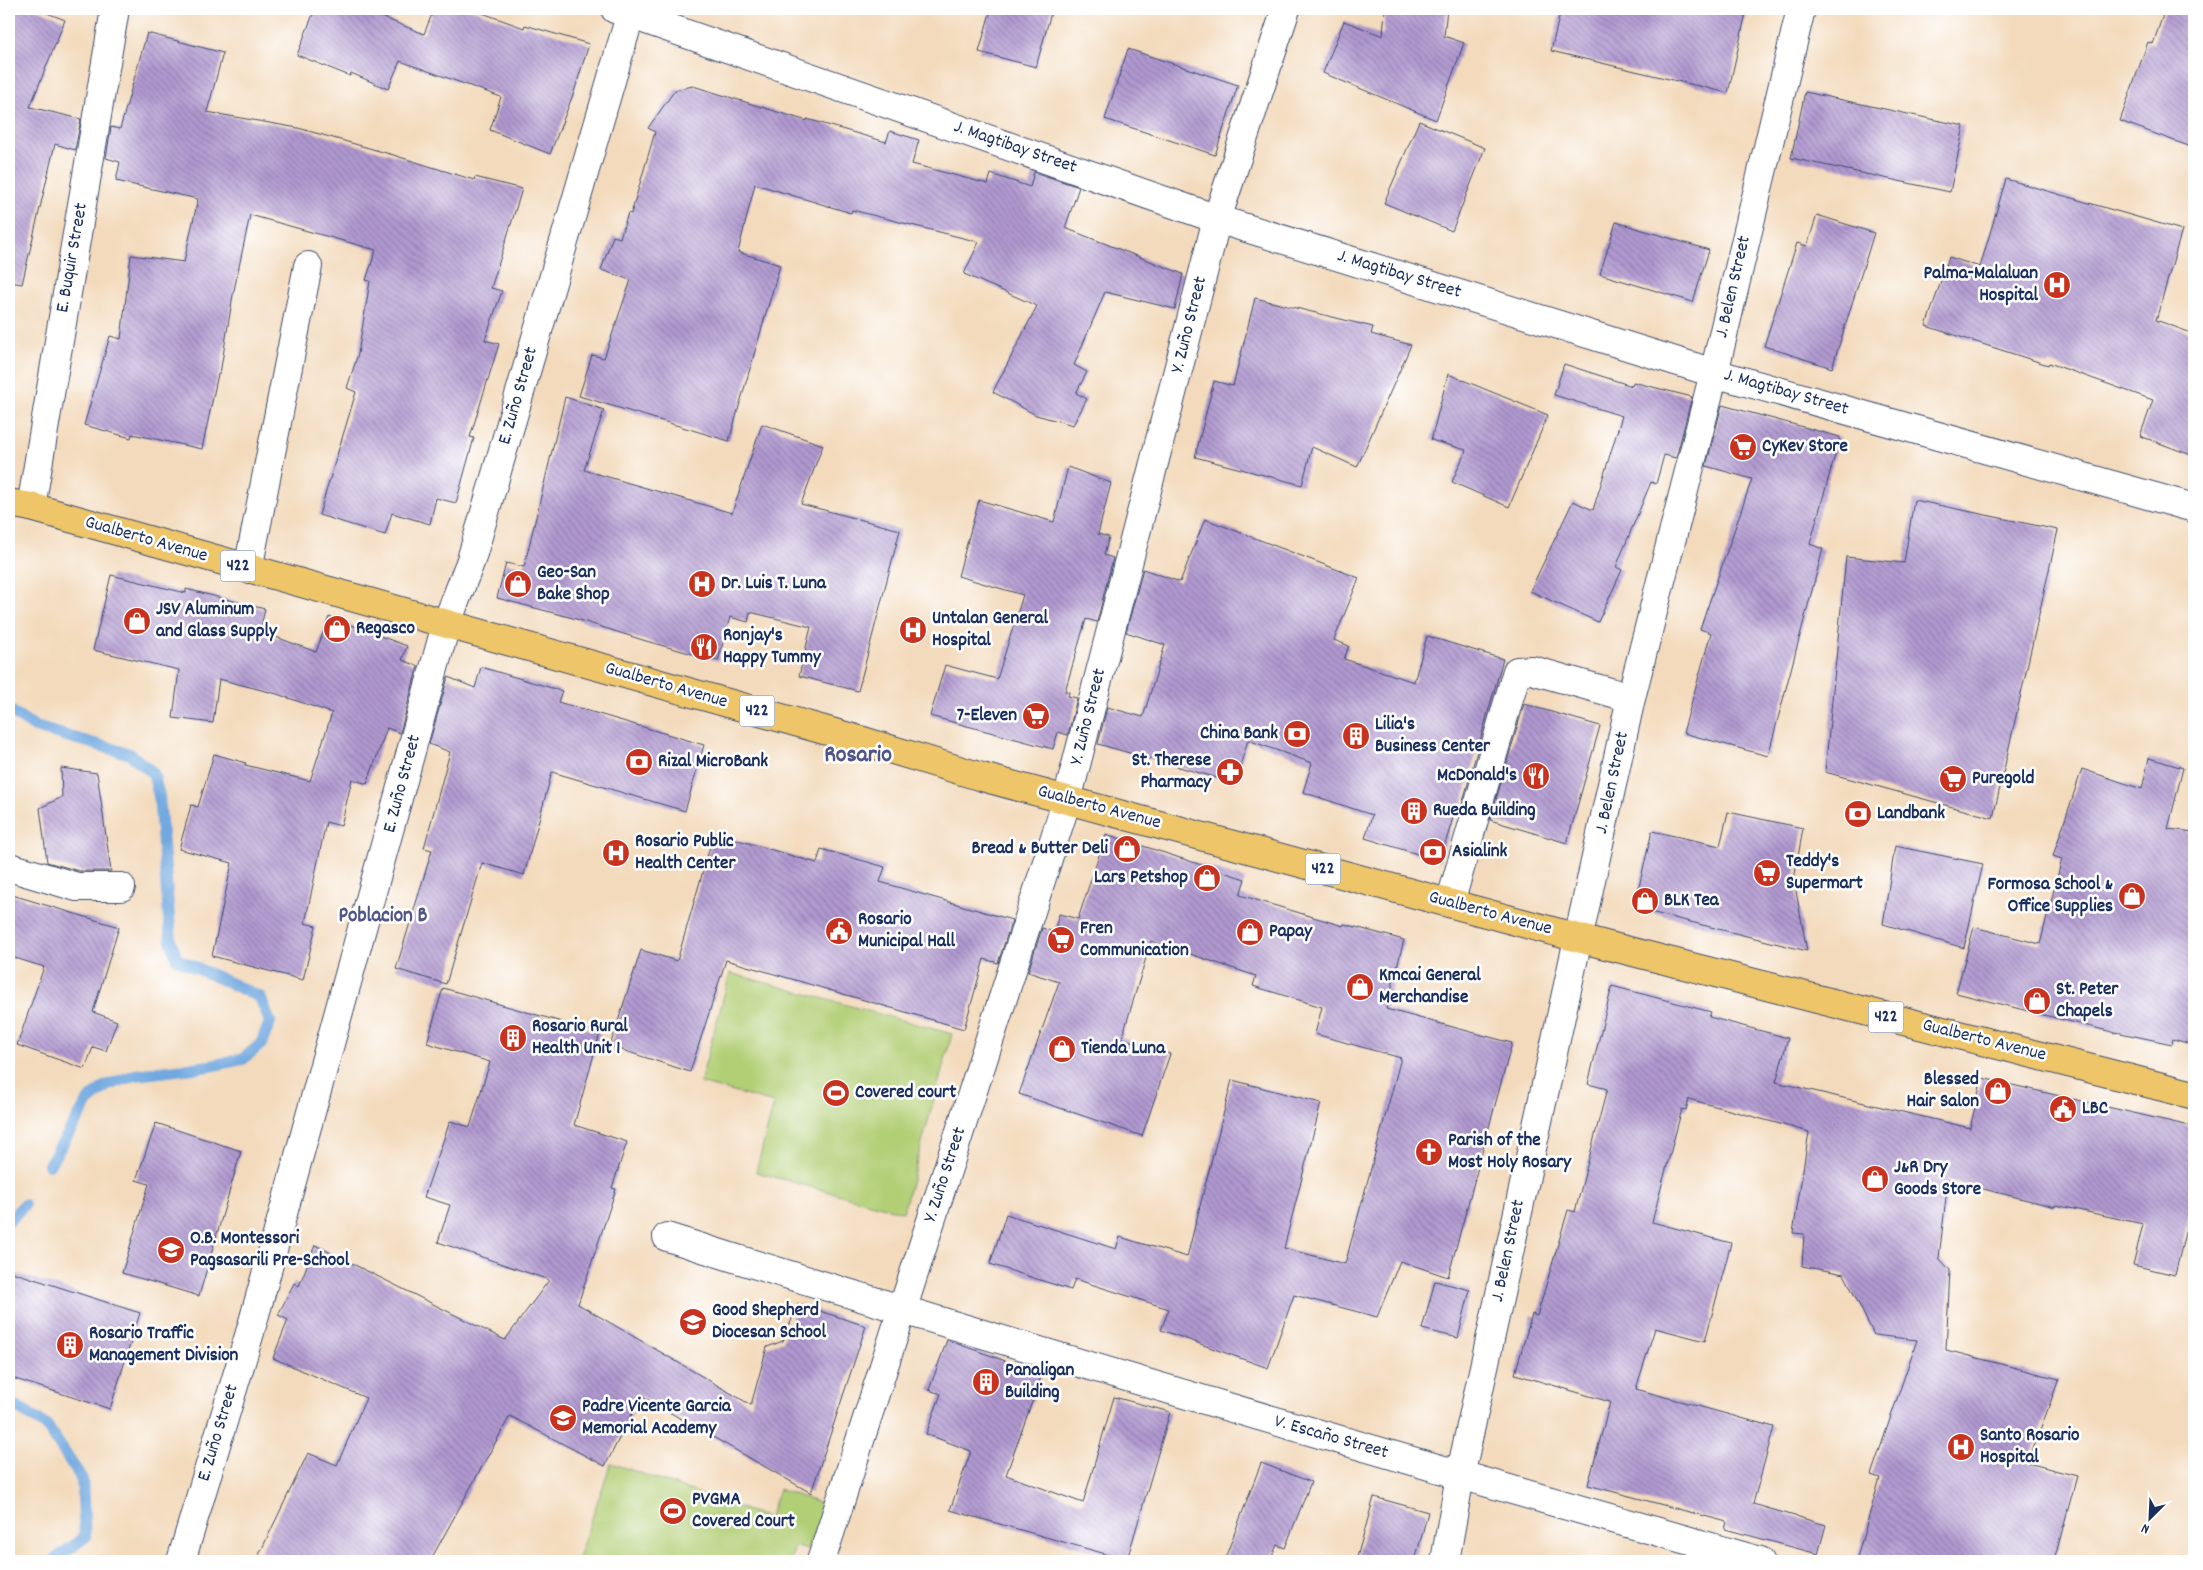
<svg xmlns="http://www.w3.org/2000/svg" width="2203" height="1570" viewBox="0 0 2203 1570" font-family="Dekko,sans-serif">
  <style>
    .green { fill: #b2cf76; stroke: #667f6a }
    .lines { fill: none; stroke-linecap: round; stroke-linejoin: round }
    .stream { stroke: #71a8df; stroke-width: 12 }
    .building { fill: url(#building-back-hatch) }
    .minor-casing { stroke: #3b496c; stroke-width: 30 }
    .major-casing { stroke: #3b496c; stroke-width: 30 }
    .minor { stroke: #fff; stroke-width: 28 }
    .major { stroke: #eec569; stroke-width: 28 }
    .labels { text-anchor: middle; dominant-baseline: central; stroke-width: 5; stroke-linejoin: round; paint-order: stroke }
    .shield { fill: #fff; stroke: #5f6d8e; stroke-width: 1 }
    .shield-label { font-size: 18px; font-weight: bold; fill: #1b2f5e }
    .street-label { font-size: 19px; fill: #1b2f5e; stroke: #fff }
    .poi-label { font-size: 19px; font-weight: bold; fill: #1b2f5e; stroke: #fff; text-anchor: start }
    .quarter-label { font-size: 21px; font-weight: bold; fill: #505486; stroke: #fff }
    .district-label { font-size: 24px; font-weight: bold; fill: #505486; stroke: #fff }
  </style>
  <defs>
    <pattern id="building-back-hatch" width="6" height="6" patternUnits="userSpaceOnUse" patternTransform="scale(1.25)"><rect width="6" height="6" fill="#b199d0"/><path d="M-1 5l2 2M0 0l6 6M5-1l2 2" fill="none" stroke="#8f7dac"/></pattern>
  </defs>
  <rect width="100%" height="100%" fill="#fff"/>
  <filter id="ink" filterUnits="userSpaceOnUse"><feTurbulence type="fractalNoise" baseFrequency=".02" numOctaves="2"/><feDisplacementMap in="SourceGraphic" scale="10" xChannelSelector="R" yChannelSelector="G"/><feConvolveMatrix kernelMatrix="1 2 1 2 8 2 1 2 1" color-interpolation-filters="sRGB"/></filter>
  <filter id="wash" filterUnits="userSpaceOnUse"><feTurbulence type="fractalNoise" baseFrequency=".0096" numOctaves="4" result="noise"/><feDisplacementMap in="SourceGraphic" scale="20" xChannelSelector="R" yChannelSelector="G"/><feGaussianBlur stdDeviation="1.12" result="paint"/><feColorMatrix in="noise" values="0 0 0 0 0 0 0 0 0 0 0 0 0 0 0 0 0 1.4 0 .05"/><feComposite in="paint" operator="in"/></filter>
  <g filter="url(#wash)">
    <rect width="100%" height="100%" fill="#f3dabc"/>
    <g class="green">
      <path d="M730,973L952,1034L903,1212L756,1172L774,1103L700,1083Z"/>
      <path d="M611,1463L769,1518L779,1489L825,1505L810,1551L795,1546L790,1561H577Z"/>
    </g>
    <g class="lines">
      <g class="stream">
        <path d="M9,710L35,727L130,754L153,773L159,796L171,941L177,959L260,997L270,1022L261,1044L243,1059L210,1066L135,1075L106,1086L89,1100L49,1165"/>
        <path d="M9,1221L24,1205"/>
        <path d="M9,1402L47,1426L82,1479L85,1537L53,1561"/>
      </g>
    </g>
    <g id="blocks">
      <g class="building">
        <path d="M9,9H37L65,20L30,107L81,119L75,150L55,144L22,284L9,282Z"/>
        <path d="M315,9H362L424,34L434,9H471L524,28L525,25L589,44L574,92L550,154L490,130L501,97L400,61L388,89L351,73L350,76L297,55Z"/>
        <path d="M991,9H1052L1036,67L979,52Z"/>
        <path d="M1385,9H1447L1444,36L1464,43L1436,120L1323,73L1344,21L1383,36Z"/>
        <path d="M1561,9H1727L1746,13L1728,93L1551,51Z"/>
        <path d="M2165,9H2194V148L2120,121L2148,42L2153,44Z"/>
        <path d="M147,33L223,53L207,112L298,128L390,154L474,180L475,177L522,189L491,288L502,291L485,340L499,344L470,437L474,438L456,503L436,498L430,524L392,513L385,535L319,515L356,392L347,388L358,354L370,281L366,280L376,250L250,215L233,295L220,374H218L202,449L132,434L131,438L84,425L110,336L121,339L131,255L184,262L198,199L116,181L120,162L106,158L111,127L120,129Z"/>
        <path d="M1128,49L1238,85L1215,155L1105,119Z"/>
        <path d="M693,86L807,121V119L886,142L890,131L919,140L912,164L988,184L991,174L1030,187L1034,172L1079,187L1065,228L1183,274L1175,309L1105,292L1074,365L1087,372L1076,393L1087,399L1073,425L1036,415L993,392L1037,306L964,274L979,242L852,210L851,213L755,184L738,252L780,265L729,441L579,396L592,355L604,358L631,280L601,270L613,236L620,238L628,213L631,214L655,132L648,128L675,90Z"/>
        <path d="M1805,92L1964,126L1950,192L1791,158Z"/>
        <path d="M1419,121L1485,148L1452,231L1384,203Z"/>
        <path d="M2006,179L2182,230L2156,320L2194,334V456L2140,436L2153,400L2049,363L2048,365L1926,326L1949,257L1980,267Z"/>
        <path d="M1817,215L1874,233L1832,368L1764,346L1797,243L1807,246Z"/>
        <path d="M1616,222L1709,250L1693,302L1600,274Z"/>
        <path d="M1255,298L1373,327L1371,334L1411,345L1357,467L1312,447L1302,485L1195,457L1214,381L1233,386Z"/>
        <path d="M1564,364L1632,386L1633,382L1692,397L1676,458L1664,455L1656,484L1651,482L1616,567L1622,570L1598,622L1530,591L1573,501L1593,510L1622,416L1554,395Z"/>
        <path d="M1448,374L1548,415L1509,507L1452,482L1466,450L1431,440Z"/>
        <path d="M565,397L604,410L584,470L732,513L762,424L823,445L801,504L900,530L858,691L799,676L811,627L750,612L748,622L730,617L718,661L646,641L573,618L497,598L506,563L524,567Z"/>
        <path d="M1722,405L1840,437L1810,544L1823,549L1768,756L1683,733L1711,633L1700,629L1752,479L1706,466Z"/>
        <path d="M1068,467L1111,483L1098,534L1109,537L1104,555L1113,558L1097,622L1086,619L1065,691L1069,692L1068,696L1077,698L1068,735L1058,732L1053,749L930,716L945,665L997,679L1023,595L958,576L979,500L1054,522Z"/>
        <path d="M1914,500L2058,530L1993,818L1825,772L1846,557L1904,563Z"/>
        <path d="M1205,519L1359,578L1334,640L1349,646L1344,659L1414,682L1427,636L1503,659L1460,812L1455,811L1440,861L1365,838L1372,815L1303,792L1312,763L1248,740L1235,783L1098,744L1107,707L1143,717L1165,645L1126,632L1143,569L1180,582Z"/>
        <path d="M111,575L186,593V589L265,609L260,631L316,652L329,617L407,646L402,660L418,666L400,733L387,728L367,784L352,779L341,826L326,822L305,923L316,926L303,980L212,956L232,863L179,849L191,805L198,807L214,754L246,763L245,765L310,781L332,713L277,694L219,679L213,723L173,718L179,670L93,650Z"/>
        <path d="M481,667L562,691L558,702L704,745L685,811L552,772L524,875L482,863L446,984L396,969L432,850L424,848L450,752L429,744L448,677L475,688Z"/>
        <path d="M1524,704L1600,726L1567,843L1490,820Z"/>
        <path d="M2149,758L2183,768L2168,829L2194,832V1045L2173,1039L2172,1044L2116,1032V1033L1956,993L1974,927L2040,944L2062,859L2053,856L2082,769L2142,789Z"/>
        <path d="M61,768L97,773L111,871H79L47,862L40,808L62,797Z"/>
        <path d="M1728,812L1803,828L1794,880L1807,951L1634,908L1652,831L1720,846Z"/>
        <path d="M714,833L817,863L821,849L885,867L880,882L1012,920L998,963L984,959L964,1029L726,960L690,1072L610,1046L641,950L677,961Z"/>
        <path d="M1106,834L1245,879L1240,895L1343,926L1344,924L1404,940L1386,1009L1512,1043L1448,1277L1400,1261L1377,1317L1294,1295L1268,1368L1161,1330L1169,1309L1075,1279L1071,1290L990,1264L1006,1214L1116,1249L1120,1237L1187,1257L1232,1080L1321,1103L1284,1248L1345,1264L1401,1058L1315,1034L1322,1007L1253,986L1256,976L1151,941L1122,1038L1170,1054L1142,1136L1019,1094L1059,982L1028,972L1042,928L1054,932L1059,914L1078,919Z"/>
        <path d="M1895,846L1983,864L1964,948L1883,924Z"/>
        <path d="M9,894L119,927L93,1012L117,1021L106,1051L93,1047L85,1069L17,1045L44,967L9,956Z"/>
        <path d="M1612,986L1711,1012L1709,1017L1788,1038L1776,1082L1970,1128L1982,1078L2194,1127V1217L2189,1216L2175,1275L2133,1265L2143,1224L2055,1205V1207L1948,1180L1939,1258L1950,1270L1946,1350L2059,1379L2028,1463L2077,1476L2054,1561H1856L1880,1478L1871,1475L1917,1340L1874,1335L1844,1274L1802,1266L1804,1234L1793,1233L1809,1132L1689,1099L1686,1110L1682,1109L1652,1222L1731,1243L1705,1341L1655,1328L1636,1389L1774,1427L1753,1504L1826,1525L1818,1554L1725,1529L1727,1522L1588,1485L1610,1402L1515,1374L1532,1314L1537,1316L1568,1210L1575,1212L1607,1089L1588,1084Z"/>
        <path d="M443,988L600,1033L574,1125L627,1142L612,1188L616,1189L578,1304L751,1405L767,1347L783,1341L798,1304L866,1326L811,1493L641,1396L605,1466L510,1416L430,1561H256L308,1453L337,1465L366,1398L273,1358L288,1320L278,1315L294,1283L299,1286L315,1245L505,1340L549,1280L438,1242L450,1205L424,1197L450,1121L470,1127L490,1062L427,1043Z"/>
        <path d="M156,1123L241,1151L199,1296L122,1273L149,1184L136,1180Z"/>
        <path d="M9,1271L140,1313L110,1409L9,1377Z"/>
        <path d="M1435,1281L1470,1290L1458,1338L1422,1329Z"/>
        <path d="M947,1340L1042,1374L1006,1475L1083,1503L1114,1397L1170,1412L1127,1560L950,1510L971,1451L926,1434L941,1394L929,1390Z"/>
        <path d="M1261,1463L1311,1482L1285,1548L1277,1545L1270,1561H1224Z"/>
        <path d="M1374,1497L1428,1512L1415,1561H1356Z"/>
      </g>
    </g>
  </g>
  <g filter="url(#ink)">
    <use href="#blocks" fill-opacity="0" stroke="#3b496c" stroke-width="1"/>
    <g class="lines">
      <g class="minor-casing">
        <g id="minor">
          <path d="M615,9L1217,219L1714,373L2194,508"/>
          <path d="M31,507L115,9"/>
          <path d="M248,569L308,266"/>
          <path d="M9,867L77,887H121"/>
          <path d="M1450,903L1517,671L1532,670L1631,698"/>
          <path d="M667,1237C1030,1351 1395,1457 1760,1561"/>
          <path d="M181,1561L251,1329L446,625L471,560L632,9"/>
          <path d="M821,1561L1067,800L1217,219L1286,9"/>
          <path d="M1445,1561L1460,1476L1631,698L1714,373L1801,9"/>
        </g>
      </g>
      <g class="major-casing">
        <path id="major" d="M9,503L31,507L863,741L982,777L1578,938L2194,1095"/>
      </g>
      <use href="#minor" class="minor"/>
      <use href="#major" class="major"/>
    </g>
  </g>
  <defs>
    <g id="hospital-disc" transform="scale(1.4375)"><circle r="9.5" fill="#c8321e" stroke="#fff"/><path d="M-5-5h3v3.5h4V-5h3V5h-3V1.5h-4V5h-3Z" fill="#fff"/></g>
    <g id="supermarket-disc" transform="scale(1.4375)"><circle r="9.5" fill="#c8321e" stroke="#fff"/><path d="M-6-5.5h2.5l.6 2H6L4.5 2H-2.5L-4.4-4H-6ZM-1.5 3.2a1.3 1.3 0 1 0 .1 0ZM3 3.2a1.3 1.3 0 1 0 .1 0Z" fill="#fff"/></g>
    <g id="shop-disc" transform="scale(1.4375)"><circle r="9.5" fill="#c8321e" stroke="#fff"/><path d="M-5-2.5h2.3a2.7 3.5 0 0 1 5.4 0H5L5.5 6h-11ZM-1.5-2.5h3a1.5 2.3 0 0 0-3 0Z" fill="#fff"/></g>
    <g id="restaurant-disc" transform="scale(1.4375)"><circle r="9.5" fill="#c8321e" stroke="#fff"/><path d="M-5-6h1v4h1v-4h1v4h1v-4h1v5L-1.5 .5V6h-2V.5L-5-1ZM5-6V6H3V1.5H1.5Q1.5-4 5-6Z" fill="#fff"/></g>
    <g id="bank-disc" transform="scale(1.4375)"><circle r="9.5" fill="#c8321e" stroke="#fff"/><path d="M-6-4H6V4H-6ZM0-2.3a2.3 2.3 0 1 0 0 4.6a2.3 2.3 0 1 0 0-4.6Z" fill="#fff"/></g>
    <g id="building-disc" transform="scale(1.4375)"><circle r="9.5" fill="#c8321e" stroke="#fff"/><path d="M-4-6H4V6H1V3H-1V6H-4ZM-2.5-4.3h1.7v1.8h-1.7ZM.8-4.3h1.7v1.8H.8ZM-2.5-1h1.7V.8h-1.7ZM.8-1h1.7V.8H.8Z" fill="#fff"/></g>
    <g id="pharmacy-disc" transform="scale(1.4375)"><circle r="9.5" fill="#c8321e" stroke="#fff"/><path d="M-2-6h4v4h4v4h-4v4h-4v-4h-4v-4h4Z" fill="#fff"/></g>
    <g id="civic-disc" transform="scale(1.4375)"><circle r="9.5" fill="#c8321e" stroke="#fff"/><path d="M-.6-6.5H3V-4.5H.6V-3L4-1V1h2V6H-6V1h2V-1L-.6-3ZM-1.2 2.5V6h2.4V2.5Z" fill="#fff"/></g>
    <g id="stadium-disc" transform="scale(1.4375)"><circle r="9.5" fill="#c8321e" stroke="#fff"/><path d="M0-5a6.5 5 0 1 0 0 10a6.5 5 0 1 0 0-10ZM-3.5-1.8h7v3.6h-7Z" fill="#fff"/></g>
    <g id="church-disc" transform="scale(1.4375)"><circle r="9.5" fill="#c8321e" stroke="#fff"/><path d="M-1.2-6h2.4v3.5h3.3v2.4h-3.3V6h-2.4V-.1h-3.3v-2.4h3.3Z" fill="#fff"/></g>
    <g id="school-disc" transform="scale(1.4375)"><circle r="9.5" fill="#c8321e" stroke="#fff"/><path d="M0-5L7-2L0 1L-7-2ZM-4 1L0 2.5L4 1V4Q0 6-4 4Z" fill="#fff"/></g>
  </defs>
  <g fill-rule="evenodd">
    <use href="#hospital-disc" x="2057" y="285"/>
    <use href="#supermarket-disc" x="1743" y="447"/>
    <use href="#shop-disc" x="518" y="584"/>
    <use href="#hospital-disc" x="702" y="584"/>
    <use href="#shop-disc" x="137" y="621"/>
    <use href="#shop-disc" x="337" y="629"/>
    <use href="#hospital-disc" x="913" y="630"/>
    <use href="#restaurant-disc" x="704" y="647"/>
    <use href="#supermarket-disc" x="1036" y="716"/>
    <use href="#bank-disc" x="1297" y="734"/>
    <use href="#building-disc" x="1356" y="736"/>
    <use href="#bank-disc" x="639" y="762"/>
    <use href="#pharmacy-disc" x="1230" y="772"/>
    <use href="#restaurant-disc" x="1536" y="776"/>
    <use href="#supermarket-disc" x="1953" y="779"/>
    <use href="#building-disc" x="1414" y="811"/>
    <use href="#bank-disc" x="1858" y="814"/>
    <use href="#shop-disc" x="1127" y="849"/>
    <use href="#bank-disc" x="1433" y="852"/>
    <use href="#hospital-disc" x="616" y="853"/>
    <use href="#supermarket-disc" x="1767" y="873"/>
    <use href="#shop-disc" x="1207" y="878"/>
    <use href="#shop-disc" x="2132" y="896"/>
    <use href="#shop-disc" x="1645" y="901"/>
    <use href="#civic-disc" x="839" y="931"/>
    <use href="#shop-disc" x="1250" y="932"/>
    <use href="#supermarket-disc" x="1061" y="940"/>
    <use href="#shop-disc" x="1360" y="987"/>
    <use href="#shop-disc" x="2037" y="1001"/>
    <use href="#building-disc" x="513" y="1038"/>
    <use href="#shop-disc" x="1062" y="1049"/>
    <use href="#shop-disc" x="1998" y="1091"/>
    <use href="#stadium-disc" x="836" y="1093"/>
    <use href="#civic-disc" x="2063" y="1109"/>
    <use href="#church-disc" x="1429" y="1152"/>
    <use href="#shop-disc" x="1875" y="1179"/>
    <use href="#school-disc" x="171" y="1250"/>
    <use href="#school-disc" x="693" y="1322"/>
    <use href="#building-disc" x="70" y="1345"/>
    <use href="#building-disc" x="986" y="1382"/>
    <use href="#school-disc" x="563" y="1418"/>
    <use href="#hospital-disc" x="1961" y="1447"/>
    <use href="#stadium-disc" x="673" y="1511"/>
  </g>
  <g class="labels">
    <g class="shield">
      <rect x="220.5" y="550.5" width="35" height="31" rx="4"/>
      <rect x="739.5" y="695.5" width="35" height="31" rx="4"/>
      <rect x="1305.5" y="853.5" width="35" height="31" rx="4"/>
      <rect x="1868.5" y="1001.5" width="35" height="31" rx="4"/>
    </g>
    <g class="shield-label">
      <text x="238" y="566">422</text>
      <text x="757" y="711">422</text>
      <text x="1323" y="869">422</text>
      <text x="1886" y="1017">422</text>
    </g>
    <g class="street-label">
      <text transform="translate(1015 148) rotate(19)">J. Magtibay Street</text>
      <text transform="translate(73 258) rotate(-80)">E. Buquir Street</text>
      <text transform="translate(1399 275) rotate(17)">J. Magtibay Street</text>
      <text transform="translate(1734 287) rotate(-77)">J. Belen Street</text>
      <text transform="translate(1190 325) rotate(-76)">Y. Zuño Street</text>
      <text transform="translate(1786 393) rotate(16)">J. Magtibay Street</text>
      <text transform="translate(519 396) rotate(-74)">E. Zuño Street</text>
      <text transform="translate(146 540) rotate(16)">Gualberto Avenue</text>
      <text transform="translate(666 686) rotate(16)">Gualberto Avenue</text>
      <text transform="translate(1089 717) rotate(-76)">Y. Zuño Street</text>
      <text transform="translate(1613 783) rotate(-78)">J. Belen Street</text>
      <text transform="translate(403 784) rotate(-75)">E. Zuño Street</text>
      <text transform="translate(1099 808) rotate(15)">Gualberto Avenue</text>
      <text transform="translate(1490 914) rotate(15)">Gualberto Avenue</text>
      <text transform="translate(1984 1041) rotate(14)">Gualberto Avenue</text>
      <text transform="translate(946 1175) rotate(-72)">Y. Zuño Street</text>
      <text transform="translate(1509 1251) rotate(-78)">J. Belen Street</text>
      <text transform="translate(219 1433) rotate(-73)">E. Zuño Street</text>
      <text transform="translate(1331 1438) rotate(16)">V. Escaño Street</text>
    </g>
    <g class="poi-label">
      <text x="2038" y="274" text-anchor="end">Palma-Malaluan<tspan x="2038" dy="22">Hospital</tspan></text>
      <text x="1762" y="447">CyKev Store</text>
      <text x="537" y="573">Geo-San<tspan x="537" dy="22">Bake Shop</tspan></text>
      <text x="721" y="584">Dr. Luis T. Luna</text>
      <text x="156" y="610">JSV Aluminum<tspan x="156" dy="22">and Glass Supply</tspan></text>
      <text x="932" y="619">Untalan General<tspan x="932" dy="22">Hospital</tspan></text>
      <text x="356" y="629">Regasco</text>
      <text x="723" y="636">Ronjay's<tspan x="723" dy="22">Happy Tummy</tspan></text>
      <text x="1017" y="716" text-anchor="end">7-Eleven</text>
      <text x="1375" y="725">Lilia's<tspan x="1375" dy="22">Business Center</tspan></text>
      <text x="1278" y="734" text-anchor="end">China Bank</text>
      <text x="1211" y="761" text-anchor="end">St. Therese<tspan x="1211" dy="22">Pharmacy</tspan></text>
      <text x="658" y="762">Rizal MicroBank</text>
      <text x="1517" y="776" text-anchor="end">McDonald's</text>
      <text x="1972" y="779">Puregold</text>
      <text x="1433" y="811">Rueda Building</text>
      <text x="1877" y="814">Landbank</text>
      <text x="635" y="842">Rosario Public<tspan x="635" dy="22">Health Center</tspan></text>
      <text x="1108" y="849" text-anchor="end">Bread &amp; Butter Deli</text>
      <text x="1452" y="852">Asialink</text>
      <text x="1786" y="862">Teddy's<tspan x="1786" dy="22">Supermart</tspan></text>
      <text x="1188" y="878" text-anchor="end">Lars Petshop</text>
      <text x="2113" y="885" text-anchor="end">Formosa School &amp;<tspan x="2113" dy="22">Office Supplies</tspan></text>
      <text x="1664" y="901">BLK Tea</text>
      <text x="858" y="920">Rosario<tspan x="858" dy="22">Municipal Hall</tspan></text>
      <text x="1080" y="929">Fren<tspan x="1080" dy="22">Communication</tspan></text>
      <text x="1269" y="932">Papay</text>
      <text x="1379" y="976">Kmcai General<tspan x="1379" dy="22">Merchandise</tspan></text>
      <text x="2056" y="990">St. Peter<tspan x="2056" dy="22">Chapels</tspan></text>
      <text x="532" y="1027">Rosario Rural<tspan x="532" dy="22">Health Unit 1</tspan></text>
      <text x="1081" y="1049">Tienda Luna</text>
      <text x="1979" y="1080" text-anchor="end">Blessed<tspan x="1979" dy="22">Hair Salon</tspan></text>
      <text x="855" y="1093">Covered court</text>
      <text x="2082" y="1109">LBC</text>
      <text x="1448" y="1141">Parish of the<tspan x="1448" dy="22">Most Holy Rosary</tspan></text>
      <text x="1894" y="1168">J&amp;R Dry<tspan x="1894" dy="22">Goods Store</tspan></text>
      <text x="190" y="1239">O.B. Montessori<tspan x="190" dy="22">Pagsasarili Pre-School</tspan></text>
      <text x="712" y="1311">Good Shepherd<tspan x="712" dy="22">Diocesan School</tspan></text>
      <text x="89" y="1334">Rosario Traffic<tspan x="89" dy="22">Management Division</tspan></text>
      <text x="1005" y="1371">Panaligan<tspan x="1005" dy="22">Building</tspan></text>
      <text x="582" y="1407">Padre Vicente Garcia<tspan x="582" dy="22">Memorial Academy</tspan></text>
      <text x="1980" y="1436">Santo Rosario<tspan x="1980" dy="22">Hospital</tspan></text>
      <text x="692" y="1500">PVGMA<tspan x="692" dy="22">Covered Court</tspan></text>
    </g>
    <g class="quarter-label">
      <text x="383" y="917">Poblacion B</text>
    </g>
    <g class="district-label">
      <text x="858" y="756">Rosario</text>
    </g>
  </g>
  <rect width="2203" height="1570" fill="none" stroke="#fff" stroke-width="30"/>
  <g transform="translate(2150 1518) rotate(204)" stroke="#ffffff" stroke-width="4" paint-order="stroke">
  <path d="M0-4L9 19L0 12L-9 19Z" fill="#1b2f5e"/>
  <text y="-8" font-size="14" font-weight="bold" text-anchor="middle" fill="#1b2f5e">N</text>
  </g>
</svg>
